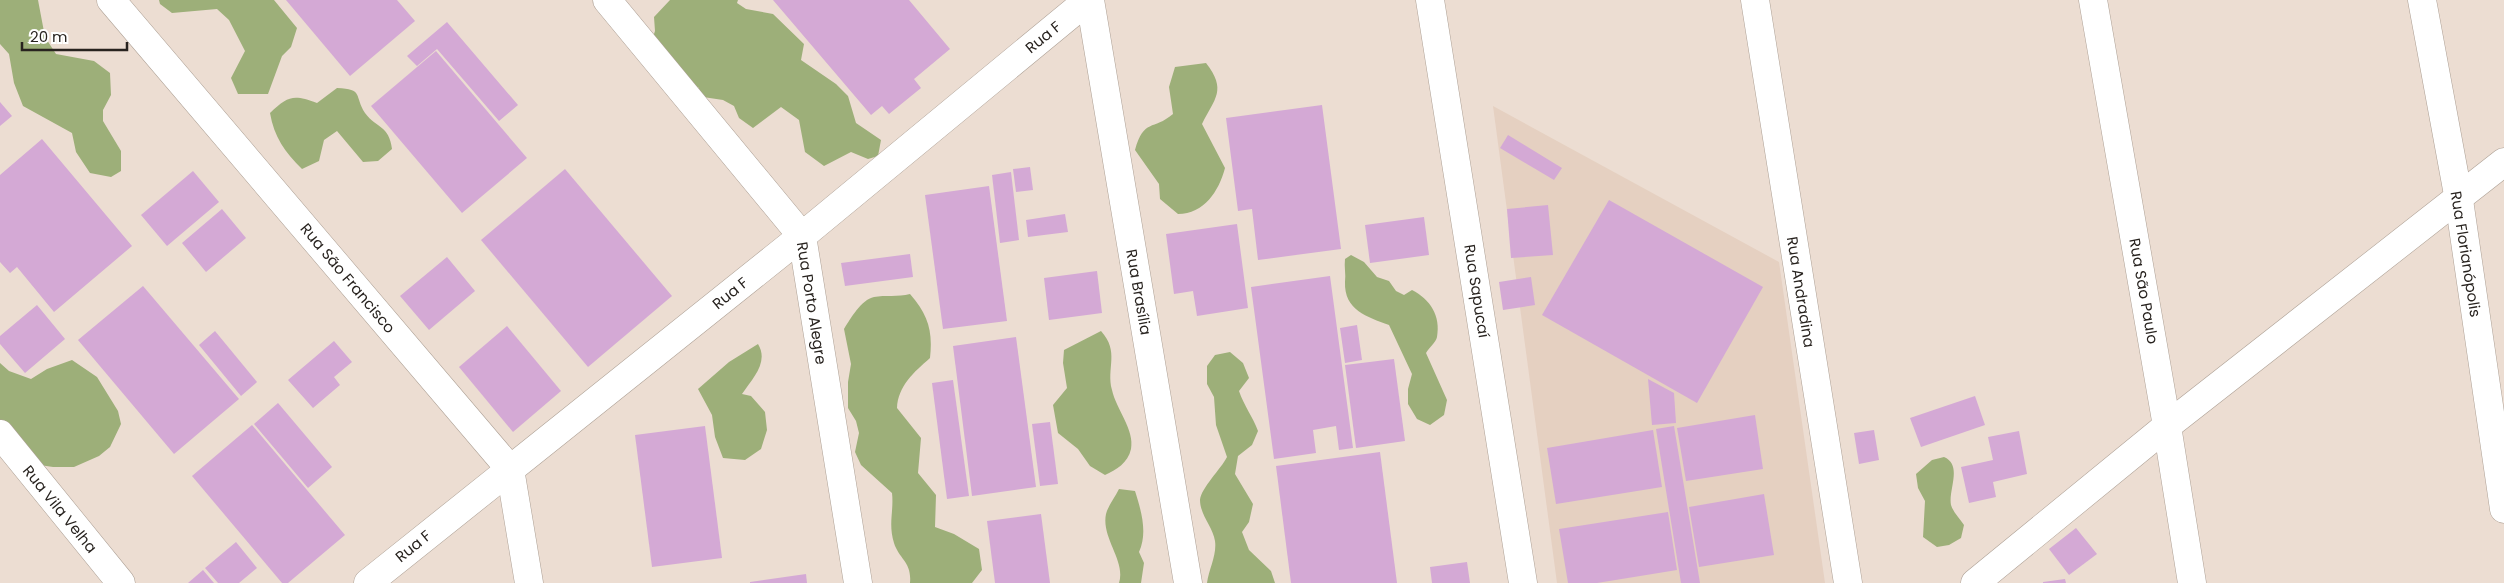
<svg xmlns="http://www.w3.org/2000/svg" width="2504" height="583" viewBox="0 0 2504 583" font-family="Poppins,sans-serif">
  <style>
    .built { fill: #e5d0c1 }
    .forest { fill: #9daf79 }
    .building { fill: #d4a9d5 }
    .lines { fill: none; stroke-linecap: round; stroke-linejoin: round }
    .minor-casing { stroke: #ada095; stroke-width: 29 }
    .minor { stroke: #fff; stroke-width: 28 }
    .labels { text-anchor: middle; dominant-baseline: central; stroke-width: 5; stroke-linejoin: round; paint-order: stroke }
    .street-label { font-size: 15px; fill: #28231f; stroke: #fff }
  </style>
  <rect width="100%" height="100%" fill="#ecddd2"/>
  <path class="built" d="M1493,106L1779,262L1825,583H1557Z"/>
  <g class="forest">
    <path d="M0,0H38L45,37L56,54L94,61L110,73L111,95L103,110V121L121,151V171L111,177L90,173L76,152L72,133L23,106L14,83L9,54L0,44Z"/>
    <path d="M159,0H274L297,28L291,47L282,56L268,94H238L231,78L245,51L229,20L217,9L172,13L160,4Z"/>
    <path d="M670,0H738L737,3L746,9L773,14L804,44L801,60L836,84L848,96L856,123L881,140L878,156L868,159L851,152L824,166L805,152L799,120L781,107L753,128L739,118L734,106L723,100L703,97L698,87H684L648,52L655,31L654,17Z"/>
    <path d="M1206,63C1227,90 1215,98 1202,124L1225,168C1219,191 1204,214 1178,214L1160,199L1159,184L1135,150C1144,118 1153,131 1173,114L1169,87L1175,67Z"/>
    <path d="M337,88C364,89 354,96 365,113C377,129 389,125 392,149L378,161L363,162L337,131L324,140L319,161L302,169C285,152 274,137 270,113C288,96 293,94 317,103Z"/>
    <path d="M1351,255L1364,262L1377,277L1389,281L1396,291L1404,295L1412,290C1430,299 1441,316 1437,337C1436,342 1429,348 1426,353L1447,400L1444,415L1430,425L1417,419L1408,404V389L1412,374L1389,325C1367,317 1344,310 1345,282C1346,274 1344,267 1345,259Z"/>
    <path d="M910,294C928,315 933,330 930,358C914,372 898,386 897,408L921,438L918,473L936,495L935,527L954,534L979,549L982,570L972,583H910C912,562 899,559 894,543C888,524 894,511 892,493L861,465L855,452L859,433L856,421L848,408V382L851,364L844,329C851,318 861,300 874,297C885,295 898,297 910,294Z"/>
    <path d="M1101,331C1120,352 1106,368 1112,390C1116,409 1135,430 1131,449C1128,463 1116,470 1105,475L1090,466L1078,449L1058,433L1053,405L1067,388L1063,363L1064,350Z"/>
    <path d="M758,344C769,362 753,378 742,394L751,396L765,412L767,430L761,449L745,460L723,458L715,437L712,415L698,389L729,362Z"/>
    <path d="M1230,352L1243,363L1249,378L1239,391C1244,406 1253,417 1258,431L1252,445L1238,456L1235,474L1253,504L1249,522L1242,532L1249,550L1271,571L1275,583H1207C1209,569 1217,555 1215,541C1213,527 1200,515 1200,500C1201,488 1221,469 1227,457L1216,425L1214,397L1207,384V366L1215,355Z"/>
    <path d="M72,360L97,377L118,411L121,424L110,447L99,456L74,467H53L33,464L0,429V363L9,371L31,379L47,369Z"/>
    <path d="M1944,457C1963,465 1948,490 1951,505C1953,512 1960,519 1964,525L1961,538L1949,545L1937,547L1923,537L1925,501L1918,488L1916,474L1932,460Z"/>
    <path d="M1119,489L1135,491C1141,510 1148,533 1139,552L1144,563L1141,583H1119C1126,561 1101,538 1106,514C1108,506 1115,497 1119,489Z"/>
  </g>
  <g class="building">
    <path d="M286,0H397L415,21L350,76Z"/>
    <path d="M773,0H909L950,49L914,79L921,88L889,114L882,106L871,115Z"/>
    <path d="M447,22L518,105L499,121L437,49L417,66L407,56Z"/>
    <path d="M436,51L527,158L462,213L371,106Z"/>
    <path d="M0,102L12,116L0,126Z"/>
    <path d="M1322,105L1341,249L1258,260L1252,209L1238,211L1226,118Z"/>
    <path d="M1508,135L1562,168L1554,180L1500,148Z"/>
    <path d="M42,139L132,246L54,312L17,267L10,273L0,262V175Z"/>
    <path d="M1030,167L1033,190L1016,192L1013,169Z"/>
    <path d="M565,169L672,296L588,367L481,240Z"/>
    <path d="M193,171L219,202L167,246L141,215Z"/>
    <path d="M1011,172L1019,240L1000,243L992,175Z"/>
    <path d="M989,186L1007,321L943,329L925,195Z"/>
    <path d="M1609,200L1763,287L1697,403L1542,315Z"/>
    <path d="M1548,205L1553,255L1511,258L1507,209Z"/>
    <path d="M222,209L246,238L206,272L182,243Z"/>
    <path d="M1065,214L1068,232L1028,237L1026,220Z"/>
    <path d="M1424,217L1429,255L1370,263L1365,225Z"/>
    <path d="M1237,224L1248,308L1197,316L1193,291L1174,294L1166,234Z"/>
    <path d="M910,254L913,277L845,286L841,263Z"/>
    <path d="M447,257L475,291L429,330L400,296Z"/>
    <path d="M1097,271L1102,313L1049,320L1044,278Z"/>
    <path d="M1330,276L1353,448L1339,450L1336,426L1313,430L1316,453L1274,459L1251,287Z"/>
    <path d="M1531,277L1535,305L1503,310L1499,282Z"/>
    <path d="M143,286L239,399L174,454L78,340Z"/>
    <path d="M37,305L65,339L25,373L0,344V336Z"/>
    <path d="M1357,325L1362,360L1345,363L1340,328Z"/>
    <path d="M507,326L561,391L513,432L459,367Z"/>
    <path d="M215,331L257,382L241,396L199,345Z"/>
    <path d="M1016,337L1036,487L972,496L953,346Z"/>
    <path d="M334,341L352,362L334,377L340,385L313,408L288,380Z"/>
    <path d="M1394,359L1405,441L1356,448L1345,365Z"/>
    <path d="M1648,379L1674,393L1676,423L1652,425Z"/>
    <path d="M953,380L969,496L947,499L932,383Z"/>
    <path d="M1975,396L1985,425L1921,447L1910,418Z"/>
    <path d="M278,403L332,467L308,488L254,424Z"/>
    <path d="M1755,415L1763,469L1686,481L1677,428Z"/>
    <path d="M1050,422L1058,484L1040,486L1032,424Z"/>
    <path d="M252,425L345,535L288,583H282L192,476Z"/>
    <path d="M705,426L722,558L652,567L635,435Z"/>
    <path d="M1674,426L1700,583H1681L1656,429Z"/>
    <path d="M1653,430L1662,487L1556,504L1547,448Z"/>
    <path d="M1874,430L1879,460L1859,464L1854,433Z"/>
    <path d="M2019,431L2027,474L1993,482L1996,497L1969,503L1961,467L1993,460L1988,437Z"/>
    <path d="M1380,452L1397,583H1291L1276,466Z"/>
    <path d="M1764,494L1774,555L1699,567L1689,507Z"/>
    <path d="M1668,512L1677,570L1597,583H1568L1559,529Z"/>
    <path d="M1041,514L1050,583H995L987,521Z"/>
    <path d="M2076,528L2097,554L2069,575L2049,549Z"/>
    <path d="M236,542L257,568L239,583H218L205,568Z"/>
    <path d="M1467,562L1470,583H1432L1430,567Z"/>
    <path d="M203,570L214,583H188Z"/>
    <path d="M806,574L807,583H750V582Z"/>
    <path d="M2065,579L2066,583H2043V582Z"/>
  </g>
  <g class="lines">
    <g class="minor-casing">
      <g id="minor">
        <path d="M111,0L510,469L529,583"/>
        <path d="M607,0L802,236L858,583"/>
        <path d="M1090,0L1188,583"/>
        <path d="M1430,0L1523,583"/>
        <path d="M1755,0L1848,583"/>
        <path d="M2093,0L2167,426L2192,583"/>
        <path d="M2422,0L2459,200L2504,509"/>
        <path d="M0,434L121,583"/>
        <path d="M368,583L802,236L1088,0"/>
        <path d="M1975,583L2167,426L2504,162"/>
      </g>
    </g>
    <use href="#minor" class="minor"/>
  </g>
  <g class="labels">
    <g class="street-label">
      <text transform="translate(1043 37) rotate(-39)">Rua F</text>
      <text transform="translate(2466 254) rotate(81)">Rua Florianópolis</text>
      <text transform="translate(348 278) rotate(50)">Rua São Francisco</text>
      <text transform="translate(1477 291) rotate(81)">Rua Sapucaí</text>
      <text transform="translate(2144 291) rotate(80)">Rua São Paulo</text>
      <text transform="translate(1139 292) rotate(80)">Rua Brasília</text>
      <text transform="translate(1801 292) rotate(81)">Rua Andradina</text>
      <text transform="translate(730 293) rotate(-39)">Rua F</text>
      <text transform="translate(812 303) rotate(81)">Rua Porto Alegre</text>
      <text transform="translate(60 509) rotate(51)">Rua Vila Velha</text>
      <text transform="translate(413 546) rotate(-39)">Rua F</text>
    </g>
  </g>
  <path d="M22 42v8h105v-8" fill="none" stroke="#28231f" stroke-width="2.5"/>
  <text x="30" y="42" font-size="15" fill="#28231f" stroke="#ffffff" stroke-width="4" paint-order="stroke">20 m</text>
</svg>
